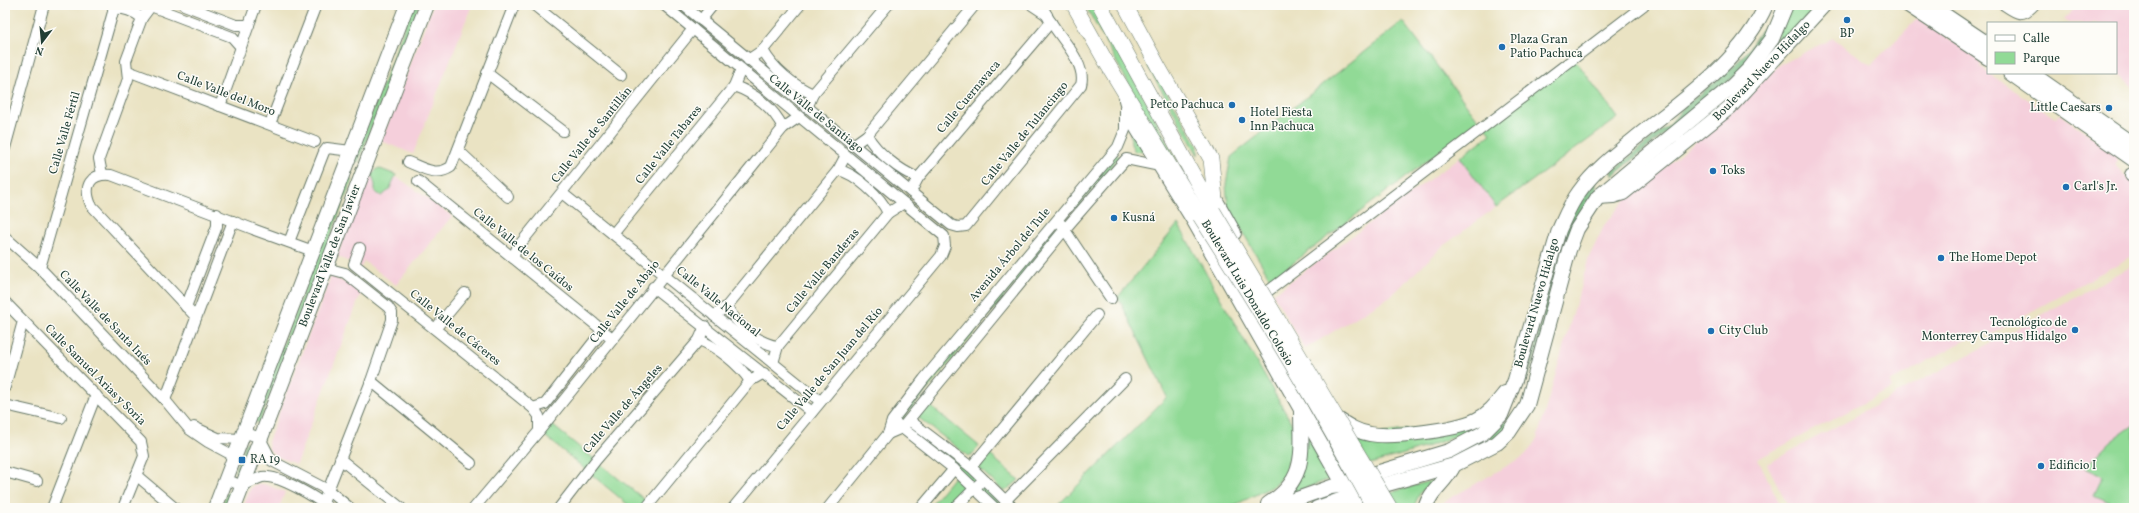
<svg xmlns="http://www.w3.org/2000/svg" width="2139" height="513" viewBox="0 0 2139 513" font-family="Vollkorn,serif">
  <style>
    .built { fill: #f5cfdb }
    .green { fill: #91da96; stroke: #588c65 }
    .forest { fill: #74ba7f; stroke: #4a7c5a }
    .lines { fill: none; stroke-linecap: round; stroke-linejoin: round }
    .street-casing { stroke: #676; stroke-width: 12 }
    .secondary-casing { stroke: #676; stroke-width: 16 }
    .primary-casing { stroke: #676; stroke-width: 16 }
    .street { stroke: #fff; stroke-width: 10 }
    .secondary { stroke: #fff; stroke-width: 14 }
    .primary { stroke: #fff; stroke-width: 15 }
    .primary-bridge-casing { stroke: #676; stroke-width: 16; stroke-linecap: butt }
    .primary-bridge { stroke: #fff; stroke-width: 15 }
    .poi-dot { fill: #1f6fb2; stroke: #fdfcf7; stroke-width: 1.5 }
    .labels { text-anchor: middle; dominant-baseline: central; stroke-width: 3; stroke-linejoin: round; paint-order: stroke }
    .poi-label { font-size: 12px; fill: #1f3d34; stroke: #fdfcf7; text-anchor: start }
    .street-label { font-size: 12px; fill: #1f3d34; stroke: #fdfcf7 }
  </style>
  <rect width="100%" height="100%" fill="#fdfcf7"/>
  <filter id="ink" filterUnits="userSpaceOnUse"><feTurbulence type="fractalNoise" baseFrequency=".025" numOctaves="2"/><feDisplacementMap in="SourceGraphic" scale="8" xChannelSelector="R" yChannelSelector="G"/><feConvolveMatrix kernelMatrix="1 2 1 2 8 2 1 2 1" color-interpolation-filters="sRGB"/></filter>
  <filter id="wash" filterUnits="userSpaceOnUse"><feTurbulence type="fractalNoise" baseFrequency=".012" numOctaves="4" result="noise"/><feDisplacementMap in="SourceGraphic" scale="16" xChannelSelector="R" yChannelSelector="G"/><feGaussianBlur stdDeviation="0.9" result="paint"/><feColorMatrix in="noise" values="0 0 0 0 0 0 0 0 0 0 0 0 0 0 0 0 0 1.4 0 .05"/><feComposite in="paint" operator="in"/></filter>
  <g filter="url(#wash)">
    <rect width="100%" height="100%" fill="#eae3c3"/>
    <g class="built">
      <path d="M433,5H472L413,154L381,141Z"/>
      <path d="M2077,5H2134V88L2116,71V23H2069L2064,19Z"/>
      <path d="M1918,18L1979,59L1981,68L1988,73L2056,118L2059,114L2115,152L2117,159L2115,166L2130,180H2134V255L1989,335L1980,332L1890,382L1892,388L1758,459L1782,508H1433L1526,455L1537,439L1589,257L1605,224L1623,202L1725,117L1778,66L1833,38L1871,65Z"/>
      <path d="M1460,157L1496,207L1443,246L1392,295L1305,349L1273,294Z"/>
      <path d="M371,169L400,179L452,216L396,285L364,261L361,268L337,256Z"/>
      <path d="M2134,265V508H1789L1767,464Z"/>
      <path d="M331,276L352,286L361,293L296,464L276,456L269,449L268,442Z"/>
      <path d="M264,484L285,492L279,508H243L250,489L254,485Z"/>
    </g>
    <g class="green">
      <path d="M413,5H419L358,162L354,160Z"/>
      <path d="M1085,5H1092L1147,103L1192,191L1141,106Z"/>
      <path d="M1792,5H1820L1771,55L1769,52Z"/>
      <path d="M1403,21L1479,121L1271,280L1228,207L1226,184L1231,157Z"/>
      <path d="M1141,48L1198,146V155L1150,70Z"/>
      <path d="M1574,58L1618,118L1496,207L1460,157L1491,134L1485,126Z"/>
      <path d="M1130,125L1146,150L1135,152L1131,144Z"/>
      <path d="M1116,154L1119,157L1075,210L1072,207Z"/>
      <path d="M378,168L396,175L389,190L382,196L378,194L375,191V185L372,174Z"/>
      <path d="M347,178L352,180L259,423L254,421Z"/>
      <path d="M1178,224L1292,424L1294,443L1284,476L1273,486L1229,508H1055L1167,397L1118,297Z"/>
      <path d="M1053,228L1058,232L902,420L898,418Z"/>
      <path d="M928,404L979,446L972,455L968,456L919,418L918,414Z"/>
      <path d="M1490,418C1453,441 1411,452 1370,464L1351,433L1363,436Z"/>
      <path d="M547,421L655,508H632L539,431Z"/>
      <path d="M1505,421L1511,425L1489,443L1466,454L1386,480L1470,450L1487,440Z"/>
      <path d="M910,424L967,469L1005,508H1000L907,427Z"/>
      <path d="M2134,425V508H2122L2094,495L2103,476L2085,468L2110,442Z"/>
      <path d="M1306,433L1330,476V479L1287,495Z"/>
      <path d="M246,442L251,444L240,474L235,472Z"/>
      <path d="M989,454L1019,480L1007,490H1002L979,468Z"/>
      <path d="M954,477L966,488L947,508H928Z"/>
      <path d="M1434,480L1420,493L1413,508H1397L1386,494Z"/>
      <path d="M227,492L233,494L227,508H221Z"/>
    </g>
    <g class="forest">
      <path d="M1780,10L1772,30L1740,72L1613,176L1612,171L1669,125L1683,108L1735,65L1749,49L1760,31Z"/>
      <path d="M1596,180V187L1599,191L1589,202L1525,385L1543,315L1547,285L1570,213Z"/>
    </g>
  </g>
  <g filter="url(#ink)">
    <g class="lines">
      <g class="street-casing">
        <g id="street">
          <path d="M148,5L232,37L240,46"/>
          <path d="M184,5L236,25H249"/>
          <path d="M534,5L621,75"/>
          <path d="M664,5L944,236L945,246L941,256L733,508"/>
          <path d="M683,5L951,225L958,227L966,226L1081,85C1087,64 1061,39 1051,22C1047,17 1045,11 1042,5"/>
          <path d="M1032,5L1047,15"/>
          <path d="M2004,5C2017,14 2022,18 2034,5"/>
          <path d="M113,9C125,8 133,11 142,18"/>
          <path d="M701,20L713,5"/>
          <path d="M763,50C773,69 794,86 813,94"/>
          <path d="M748,60L763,50L800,5"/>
          <path d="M128,71L315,142"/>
          <path d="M487,73L563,131"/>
          <path d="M734,86C754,93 774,108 783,128"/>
          <path d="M220,106L256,5"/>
          <path d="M807,108L813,94L888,5"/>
          <path d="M270,124L316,5"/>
          <path d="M867,135C877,153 899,170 918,178"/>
          <path d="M853,145L867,135L975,5"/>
          <path d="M5,148L44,5"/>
          <path d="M458,150L508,197"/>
          <path d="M408,162C423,168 436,177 451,167L514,5"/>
          <path d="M838,170C855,173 881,197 888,213"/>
          <path d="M102,174L99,159L128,79L126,61L142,18L151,6"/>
          <path d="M418,181L612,338"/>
          <path d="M911,192L918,178L1051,22"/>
          <path d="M562,193L820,401"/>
          <path d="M1061,224L1111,299"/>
          <path d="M255,230L313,251"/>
          <path d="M613,234L734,86L741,69"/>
          <path d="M5,237L40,268L165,400L189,429L208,442L234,456"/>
          <path d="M289,242L324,152L327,148L351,151"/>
          <path d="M360,248L354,264L533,408L539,416V431"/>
          <path d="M513,258L517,248L693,29"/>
          <path d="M40,268L115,5"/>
          <path d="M653,287L812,412"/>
          <path d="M1267,292L1644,5"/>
          <path d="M5,302L141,442L144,456L123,508"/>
          <path d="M727,306C735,324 759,344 778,346"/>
          <path d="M186,307L217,226V214"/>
          <path d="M714,316L727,306L838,170L846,155"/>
          <path d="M196,317L91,205C83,186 90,173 111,175L253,229"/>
          <path d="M435,329L465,293"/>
          <path d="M699,340C717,347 739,364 750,381"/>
          <path d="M773,363L778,346L888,213L904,203"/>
          <path d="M371,381L471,463"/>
          <path d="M5,387L23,321"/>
          <path d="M165,400L233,221"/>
          <path d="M5,405L61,418"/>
          <path d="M533,408L545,404L603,330"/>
          <path d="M909,420L971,467L1013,508"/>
          <path d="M897,424L954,469L995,508"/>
          <path d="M194,427L218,438L241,439"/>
          <path d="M244,432L260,438L272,461L328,490L350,508"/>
          <path d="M888,434L902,428L1065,229L1126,159L1160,166"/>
          <path d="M340,459L401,508"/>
          <path d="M971,467L1097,315"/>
          <path d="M5,472L37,481"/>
          <path d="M136,475L175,508"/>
          <path d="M226,479L242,486C249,483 256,479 262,477C278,474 317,498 329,508"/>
          <path d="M1005,501L1125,379"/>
          <path d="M52,508L96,395"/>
          <path d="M321,508L371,381L392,320V313L388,307L345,273L326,268"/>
          <path d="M474,508L539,431L783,128L799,117"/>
          <path d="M559,508L596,460L699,340L705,326"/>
          <path d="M646,508L750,381L764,373"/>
          <path d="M828,508L888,434L892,421L924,379L1118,147L1125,130V108"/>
          <path d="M921,508L954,469"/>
          <path d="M955,508L979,484"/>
        </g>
      </g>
      <g class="secondary-casing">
        <g id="secondary">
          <path d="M1908,5L1988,58"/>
          <path d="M1930,5L1988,44"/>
          <path d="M2010,73L2134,160"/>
          <path d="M2031,73L2134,145"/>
          <path d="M1126,100L1132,120L1194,221L1357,508"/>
          <path d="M2132,175H2134"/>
          <path d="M1210,190L1234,233"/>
          <path d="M1598,197L1613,196L1623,193L1730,107L1824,5"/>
          <path d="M1336,418C1347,425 1357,432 1370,434C1392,438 1456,430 1476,420C1489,414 1497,403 1505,393"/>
          <path d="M1268,504C1308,479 1301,452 1301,410"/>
          <path d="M215,508L407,5"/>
          <path d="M234,508L427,5"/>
          <path d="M1271,508L1331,487L1345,485L1353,480L1449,451L1483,433L1501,415L1515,380L1559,230C1565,217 1570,204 1579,192C1593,172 1614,155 1633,140C1681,101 1741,62 1766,5"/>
          <path d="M1317,508L1377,487L1454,465L1497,443L1509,432L1527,405L1569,250L1577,229L1598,197L1732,86L1750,68L1772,39L1786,5"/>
          <path d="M1425,508C1431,489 1445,484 1454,465"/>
        </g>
      </g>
      <g class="primary-casing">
        <g id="primary">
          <path d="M1074,5L1105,60L1200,216"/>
          <path d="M1100,5L1213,211"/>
          <path d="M1125,5L1159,68L1211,159L1215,199"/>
        </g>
      </g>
      <use href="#street" class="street"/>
      <use href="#secondary" class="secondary"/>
      <use href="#primary" class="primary"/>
      <g class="primary-bridge-casing">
        <g id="primary-bridge">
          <path d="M1213,211L1390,508"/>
          <path d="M1200,216C1261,311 1320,408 1374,508"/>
        </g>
      </g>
      <use href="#primary-bridge" class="primary-bridge"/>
    </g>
  </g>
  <g class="poi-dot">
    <circle cx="1847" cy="20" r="4"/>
    <circle cx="1502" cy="47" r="4"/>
    <circle cx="1232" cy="105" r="4"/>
    <circle cx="2109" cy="108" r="4"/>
    <circle cx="1242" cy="120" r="4"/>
    <circle cx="1713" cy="171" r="4"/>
    <circle cx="2066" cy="187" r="4"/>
    <circle cx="1114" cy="218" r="4"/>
    <circle cx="1941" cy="258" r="4"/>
    <circle cx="2075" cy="330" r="4"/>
    <circle cx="1711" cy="331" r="4"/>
    <rect x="238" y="456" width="8" height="8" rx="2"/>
    <circle cx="2041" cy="466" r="4"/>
  </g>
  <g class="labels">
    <g class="poi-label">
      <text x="1847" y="34" text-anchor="middle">BP</text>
      <text x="1510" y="40">Plaza Gran<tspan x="1510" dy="14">Patio Pachuca</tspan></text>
      <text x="1224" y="105" text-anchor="end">Petco Pachuca</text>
      <text x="2101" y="108" text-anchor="end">Little Caesars</text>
      <text x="1250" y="113">Hotel Fiesta<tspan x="1250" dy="14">Inn Pachuca</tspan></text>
      <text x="1721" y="171">Toks</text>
      <text x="2074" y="187">Carl's Jr.</text>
      <text x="1122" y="218">Kusná</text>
      <text x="1949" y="258">The Home Depot</text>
      <text x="2067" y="323" text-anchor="end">Tecnológico de<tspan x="2067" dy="14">Monterrey Campus Hidalgo</tspan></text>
      <text x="1719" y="331">City Club</text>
      <text x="250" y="460">RA 19</text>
      <text x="2049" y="466">Edificio I</text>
    </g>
    <g class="street-label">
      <text transform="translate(1762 71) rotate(-46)">Boulevard Nuevo Hidalgo</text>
      <text transform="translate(226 94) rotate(21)">Calle Valle del Moro</text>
      <text transform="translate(969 97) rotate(-50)">Calle Cuernavaca</text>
      <text transform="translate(816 114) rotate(39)">Calle Valle de Santiago</text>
      <text transform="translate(65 133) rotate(-74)">Calle Valle Fértil</text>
      <text transform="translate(1025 134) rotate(-51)">Calle Valle de Tulancingo</text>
      <text transform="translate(592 135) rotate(-51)">Calle Valle de Santillán</text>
      <text transform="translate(669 145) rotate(-51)">Calle Valle Tabares</text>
      <text transform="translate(523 250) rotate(39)">Calle Valle de los Caídos</text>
      <text transform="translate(1010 255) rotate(-50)">Avenida Árbol del Tule</text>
      <text transform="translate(330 256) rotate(-69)">Boulevard Valle de San Javier</text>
      <text transform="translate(823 271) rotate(-50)">Calle Valle Banderas</text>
      <text transform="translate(1247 293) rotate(59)">Boulevard Luis Donaldo Colosio</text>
      <text transform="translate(625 302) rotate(-51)">Calle Valle de Abajo</text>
      <text transform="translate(718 302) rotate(39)">Calle Valle Nacional</text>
      <text transform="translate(1537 303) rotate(-74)">Boulevard Nuevo Hidalgo</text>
      <text transform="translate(105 318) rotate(46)">Calle Valle de Santa Inés</text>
      <text transform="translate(455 328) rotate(39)">Calle Valle de Cáceres</text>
      <text transform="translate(830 369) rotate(-50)">Calle Valle de San Juan del Río</text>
      <text transform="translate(95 375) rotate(45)">Calle Samuel Arias y Soria</text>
      <text transform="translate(623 409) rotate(-49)">Calle Valle de Ángeles</text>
    </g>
  </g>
  <rect width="2139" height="513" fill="none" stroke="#fdfcf7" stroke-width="20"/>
  <rect x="1987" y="22" width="130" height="52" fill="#fdfcf7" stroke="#a4b0a9"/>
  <rect x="1995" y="35" width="20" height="6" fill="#ffffff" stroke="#a4b0a9"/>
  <text x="2023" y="42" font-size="12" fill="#1f3d34">Calle</text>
  <rect x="1995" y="52" width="20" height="12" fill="#91da96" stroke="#a4b0a9"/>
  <text x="2023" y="62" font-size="12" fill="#1f3d34">Parque</text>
  <g transform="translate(42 42) rotate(196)" stroke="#fdfcf7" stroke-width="3" paint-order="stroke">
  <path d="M0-3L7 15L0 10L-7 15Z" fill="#1f3d34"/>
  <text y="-6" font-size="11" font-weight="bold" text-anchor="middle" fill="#1f3d34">N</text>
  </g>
</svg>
